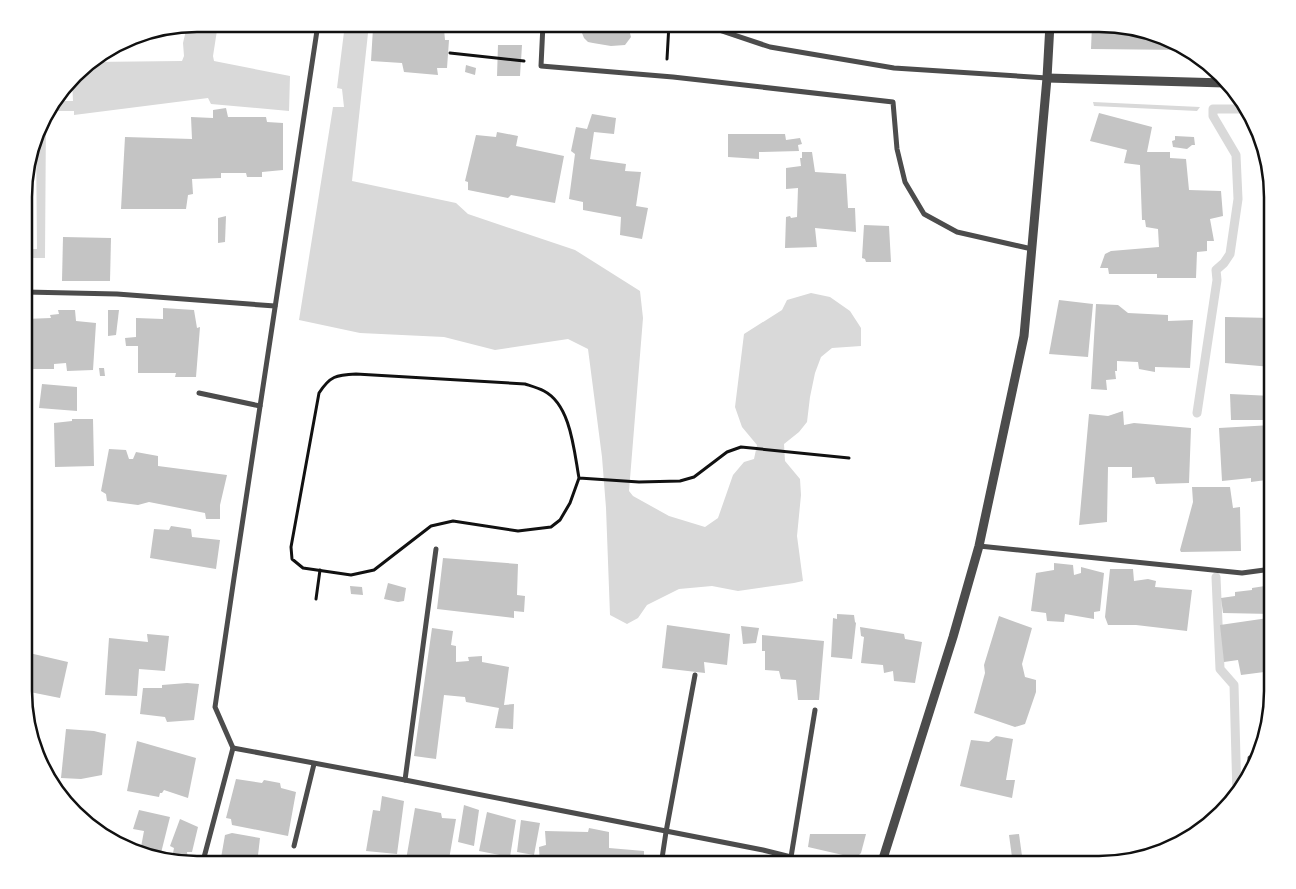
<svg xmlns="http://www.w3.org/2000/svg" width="1296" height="889" viewBox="0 0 1296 889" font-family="Mulish,sans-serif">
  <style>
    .water { fill: #d9d9d9 }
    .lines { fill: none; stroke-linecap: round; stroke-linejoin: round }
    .stream { stroke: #d9d9d9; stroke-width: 9 }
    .building { fill: #c4c4c4 }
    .path { stroke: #111; stroke-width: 3 }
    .minor { stroke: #4c4c4c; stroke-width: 5 }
    .tertiary { stroke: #4c4c4c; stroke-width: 9 }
    .rim { fill: none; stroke: #111; stroke-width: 2.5 }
  </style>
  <rect width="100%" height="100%" fill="#fff"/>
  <g class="water">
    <path d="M197,24H218L213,56L214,61L290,76L289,111L211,104L208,98L74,115V111H49L56,101H73L72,81L83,67L90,62L182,61L184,56L183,43L187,26Z"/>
    <path d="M345,24H369L352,181L456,203L468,214L575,250L640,291L643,318L629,491L633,496L669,516L705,527L718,518L733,475L744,462L754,459L757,445L742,427L735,407L744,334L782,310L787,300L811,293L830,297L850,311L861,328V346L832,348L821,357L815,373L810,397L807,422L799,432L784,444L785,461L800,479L801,495L797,536L803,581L794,583L738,591L712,586L679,589L647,605L638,618L627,624L610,615L606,508L602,457L588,349L568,339L495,350L444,337L360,333L299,320L333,107H344L342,89L337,88Z"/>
    <path d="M1093,102L1200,107L1197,111L1094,106Z"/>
    <path d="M46,115L45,258H25V249H37L36,138L42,120Z"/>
  </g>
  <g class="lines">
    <g class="stream">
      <path d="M1197,413L1217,280L1216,270L1224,263L1230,254L1238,199L1236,155L1213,116V109H1248"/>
      <path d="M1216,577L1220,669L1234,685L1237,796"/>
    </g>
  </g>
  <g class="building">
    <path d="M585,24H624L628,26L631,37L625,45L611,46L593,43L588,42L584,38L582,33Z"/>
    <path d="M1092,25H1115L1155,33L1186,50L1091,49Z"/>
    <path d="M407,26L444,29L445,40H449L447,68H437L438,75L404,72L402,63L371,61L373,28L407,31Z"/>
    <path d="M498,45H522L520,76H497Z"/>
    <path d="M466,65L476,68L475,75L465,72Z"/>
    <path d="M226,108L228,117H266L267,122L283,123V170L262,172V177H247L246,173H221V178L192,179L193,194L188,195L186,209H121L125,137L192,139L191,117L213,118V110Z"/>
    <path d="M1099,113L1152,127L1147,152H1170V158L1186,159L1189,190L1221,191L1223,216L1210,219L1214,241H1207V251L1197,252L1196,278H1157V274H1109L1108,268H1100L1105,254L1111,251L1159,247L1158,229L1146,227L1145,220H1142L1140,165L1124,163L1127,150L1090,141Z"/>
    <path d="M592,114L616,118L614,134L594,132L590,159L626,164L625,171L641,172L636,206L648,208L642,239L620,235L621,217L583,210V202L569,199L575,154L571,151L576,127L587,129Z"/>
    <path d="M497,132L518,136L516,146L564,156L555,203L511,195L508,198L468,190V182L465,181L476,135L496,137Z"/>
    <path d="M728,134H785L786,140L800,138L802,144L798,145L799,151L759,152V159L728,157Z"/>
    <path d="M1175,136L1194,137L1195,145H1192L1187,149L1173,147L1172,141L1175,140Z"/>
    <path d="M802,152H812L815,172L846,174L848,208H855L856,232L815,228L817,247L785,248L786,217L790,216L791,218L797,217L798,188L786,189V168L801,166L800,158H802Z"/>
    <path d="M226,216L225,242L218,243V218Z"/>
    <path d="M864,225L889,226L891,262H866L865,259L862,258Z"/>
    <path d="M63,237L111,238L110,281H62Z"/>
    <path d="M1059,300L1093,304L1088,357L1049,354Z"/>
    <path d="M1096,304L1118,305L1128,313L1168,315V321L1193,320L1190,368L1155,367V372L1139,369L1138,362L1117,361V371H1115L1116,379L1106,380L1107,390L1091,389Z"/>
    <path d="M163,308L194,310L197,328L200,327L196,377H175L176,373H138V346H126L125,338L136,337V318L163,319Z"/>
    <path d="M58,310H75L76,321L96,323L93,370L67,371L66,363L54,364V369H25V319L51,318L50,315L59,314Z"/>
    <path d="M108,310H119L116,335L108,336Z"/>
    <path d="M1225,317L1272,318V367L1225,363Z"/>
    <path d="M99,368H104L105,376H100Z"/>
    <path d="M42,384L77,387V411L39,408Z"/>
    <path d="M1230,394L1272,396L1271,420H1231Z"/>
    <path d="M1123,411L1124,425L1134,423L1191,428L1189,483L1156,484L1154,477L1132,478V467H1108L1107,522L1079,525L1089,414L1108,416Z"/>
    <path d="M72,419H93L94,466L55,467L54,423L72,421Z"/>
    <path d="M1272,425V486H1267L1266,480L1251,482V478L1222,481L1219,428Z"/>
    <path d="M109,449L126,450L129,459H133L136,452L158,456V466L227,475L220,505V519H206L205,513L149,502L138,505L107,501L106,494L101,491Z"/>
    <path d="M1192,487H1230L1233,508L1240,507L1241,551L1181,552L1180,550L1193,502Z"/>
    <path d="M171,526L191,529L192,537L220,540L216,569L150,558L154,529L169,530Z"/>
    <path d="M443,558L518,564L517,595L525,596L524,612L514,611V618L437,609Z"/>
    <path d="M1054,563L1073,565L1074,575L1081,573V567L1104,573L1100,611L1094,612V619L1065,614L1064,622L1047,621L1046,613L1031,611L1036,573L1054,570Z"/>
    <path d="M1110,569H1133L1134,581L1148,579L1156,581L1155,587L1192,590L1187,631L1136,625H1108L1105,617Z"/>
    <path d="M388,583L406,588L404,601L398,602L384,599Z"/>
    <path d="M350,586L362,587L363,595L351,594Z"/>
    <path d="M1265,586L1266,589H1269L1272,614L1223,613L1221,598L1235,596V592L1252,590V588Z"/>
    <path d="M837,614L854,615L855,622L856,623L852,659L831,657L833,618L837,619Z"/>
    <path d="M999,616L1032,628L1022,664L1025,677L1036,680V692L1025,724L1015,727L974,713L985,673L984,665Z"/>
    <path d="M1268,618L1272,653V671L1241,675L1238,660L1224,662L1220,625Z"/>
    <path d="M667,625L730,634L727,665L704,662L705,673L662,668Z"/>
    <path d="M741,626L759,628L756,643L743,644Z"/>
    <path d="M860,627L904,634L905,639L922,642L915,683L894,681L893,671L884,673L883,665L861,663L864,637L861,636Z"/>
    <path d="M432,628L453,631L451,645L456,646V662L469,661L468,657L482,656V662L509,667L504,705L514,704L513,729L495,728L499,708L466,702L465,697L444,695L436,759L414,756Z"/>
    <path d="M147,634L169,636L165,671L139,669L137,696L105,695L109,638L148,642Z"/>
    <path d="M762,635L824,641L819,700H798L796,680L781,679L779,671L765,670V651H762Z"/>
    <path d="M25,652L68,662L60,698L25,691Z"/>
    <path d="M187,683L199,684L194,720L167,722L165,717L140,714L143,688H162V685Z"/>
    <path d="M66,729L94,731L106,734L102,775L81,779L61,778Z"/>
    <path d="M996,736L1013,739L1006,780H1015L1012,798L960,786L971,740L989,742Z"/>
    <path d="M137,741L196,758L188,798L164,790L162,793H160L159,797L127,791Z"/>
    <path d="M236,779L262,783L264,780L280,783L281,788L296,792L288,836L232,825L231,819L226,818Z"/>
    <path d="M382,796L404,801L397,854L366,851L373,810L380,811Z"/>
    <path d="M464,805L479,810L474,846L458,842Z"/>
    <path d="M415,808L441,813L442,818L456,819L448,865H438L406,860Z"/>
    <path d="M139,810L170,817L161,853L141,847L144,831L133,829Z"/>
    <path d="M487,812L516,820L510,857L479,851Z"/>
    <path d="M180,819L198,827L192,852H187L188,859H185L184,855L173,853L174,848L170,846Z"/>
    <path d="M521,820L540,823L534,855L517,852Z"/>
    <path d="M589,828L609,832V848L644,851V865H540L539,847L546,845L545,831L588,832Z"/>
    <path d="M232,833L260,838L257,864L221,858L225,835Z"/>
    <path d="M810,834H866L861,853L856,858L808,847Z"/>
    <path d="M1019,834L1022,856L1012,857L1009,835Z"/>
  </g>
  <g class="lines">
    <g class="path">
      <path d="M450,53L524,61"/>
      <path d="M667,59L669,24"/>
      <path d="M579,478C574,451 571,405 544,391C538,388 531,386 525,384L356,374C336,375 330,376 319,393L291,547L292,559L303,568L351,575L374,570L431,526L453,521L518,531L551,527L560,520L570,503L579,478L639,482L680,481L694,477L727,452L741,447L849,458"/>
      <path d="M316,599L320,570"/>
    </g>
    <g class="minor">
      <path d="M543,24L541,66L673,77L893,102L897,149L905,182L924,214L957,232L1032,249"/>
      <path d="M701,24L770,47L894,68L1047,78"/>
      <path d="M25,292L117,294L275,306"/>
      <path d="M199,393L260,406"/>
      <path d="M979,546L1242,573L1272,569"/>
      <path d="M233,748L405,780L763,850L791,857L805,865"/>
      <path d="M1250,758V772"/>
      <path d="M405,780L436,549"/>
      <path d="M294,846L314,764"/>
      <path d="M791,857L815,710"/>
      <path d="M202,865L233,748L215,707L234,578L318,24"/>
      <path d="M661,865L666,832L695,675"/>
    </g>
    <g class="tertiary">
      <path d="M1047,78L1225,83"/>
      <path d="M881,865L953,637L979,546L1024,336L1047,78L1050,24"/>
    </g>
  </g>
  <path d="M0 0H1296V889H0ZM197 32H1099A165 165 0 0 1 1264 197V691A165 165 0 0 1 1099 856H197A165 165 0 0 1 32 691V197A165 165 0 0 1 197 32Z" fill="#fff" fill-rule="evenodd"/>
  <path class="rim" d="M197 32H1099A165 165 0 0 1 1264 197V691A165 165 0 0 1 1099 856H197A165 165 0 0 1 32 691V197A165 165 0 0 1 197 32Z"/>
</svg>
